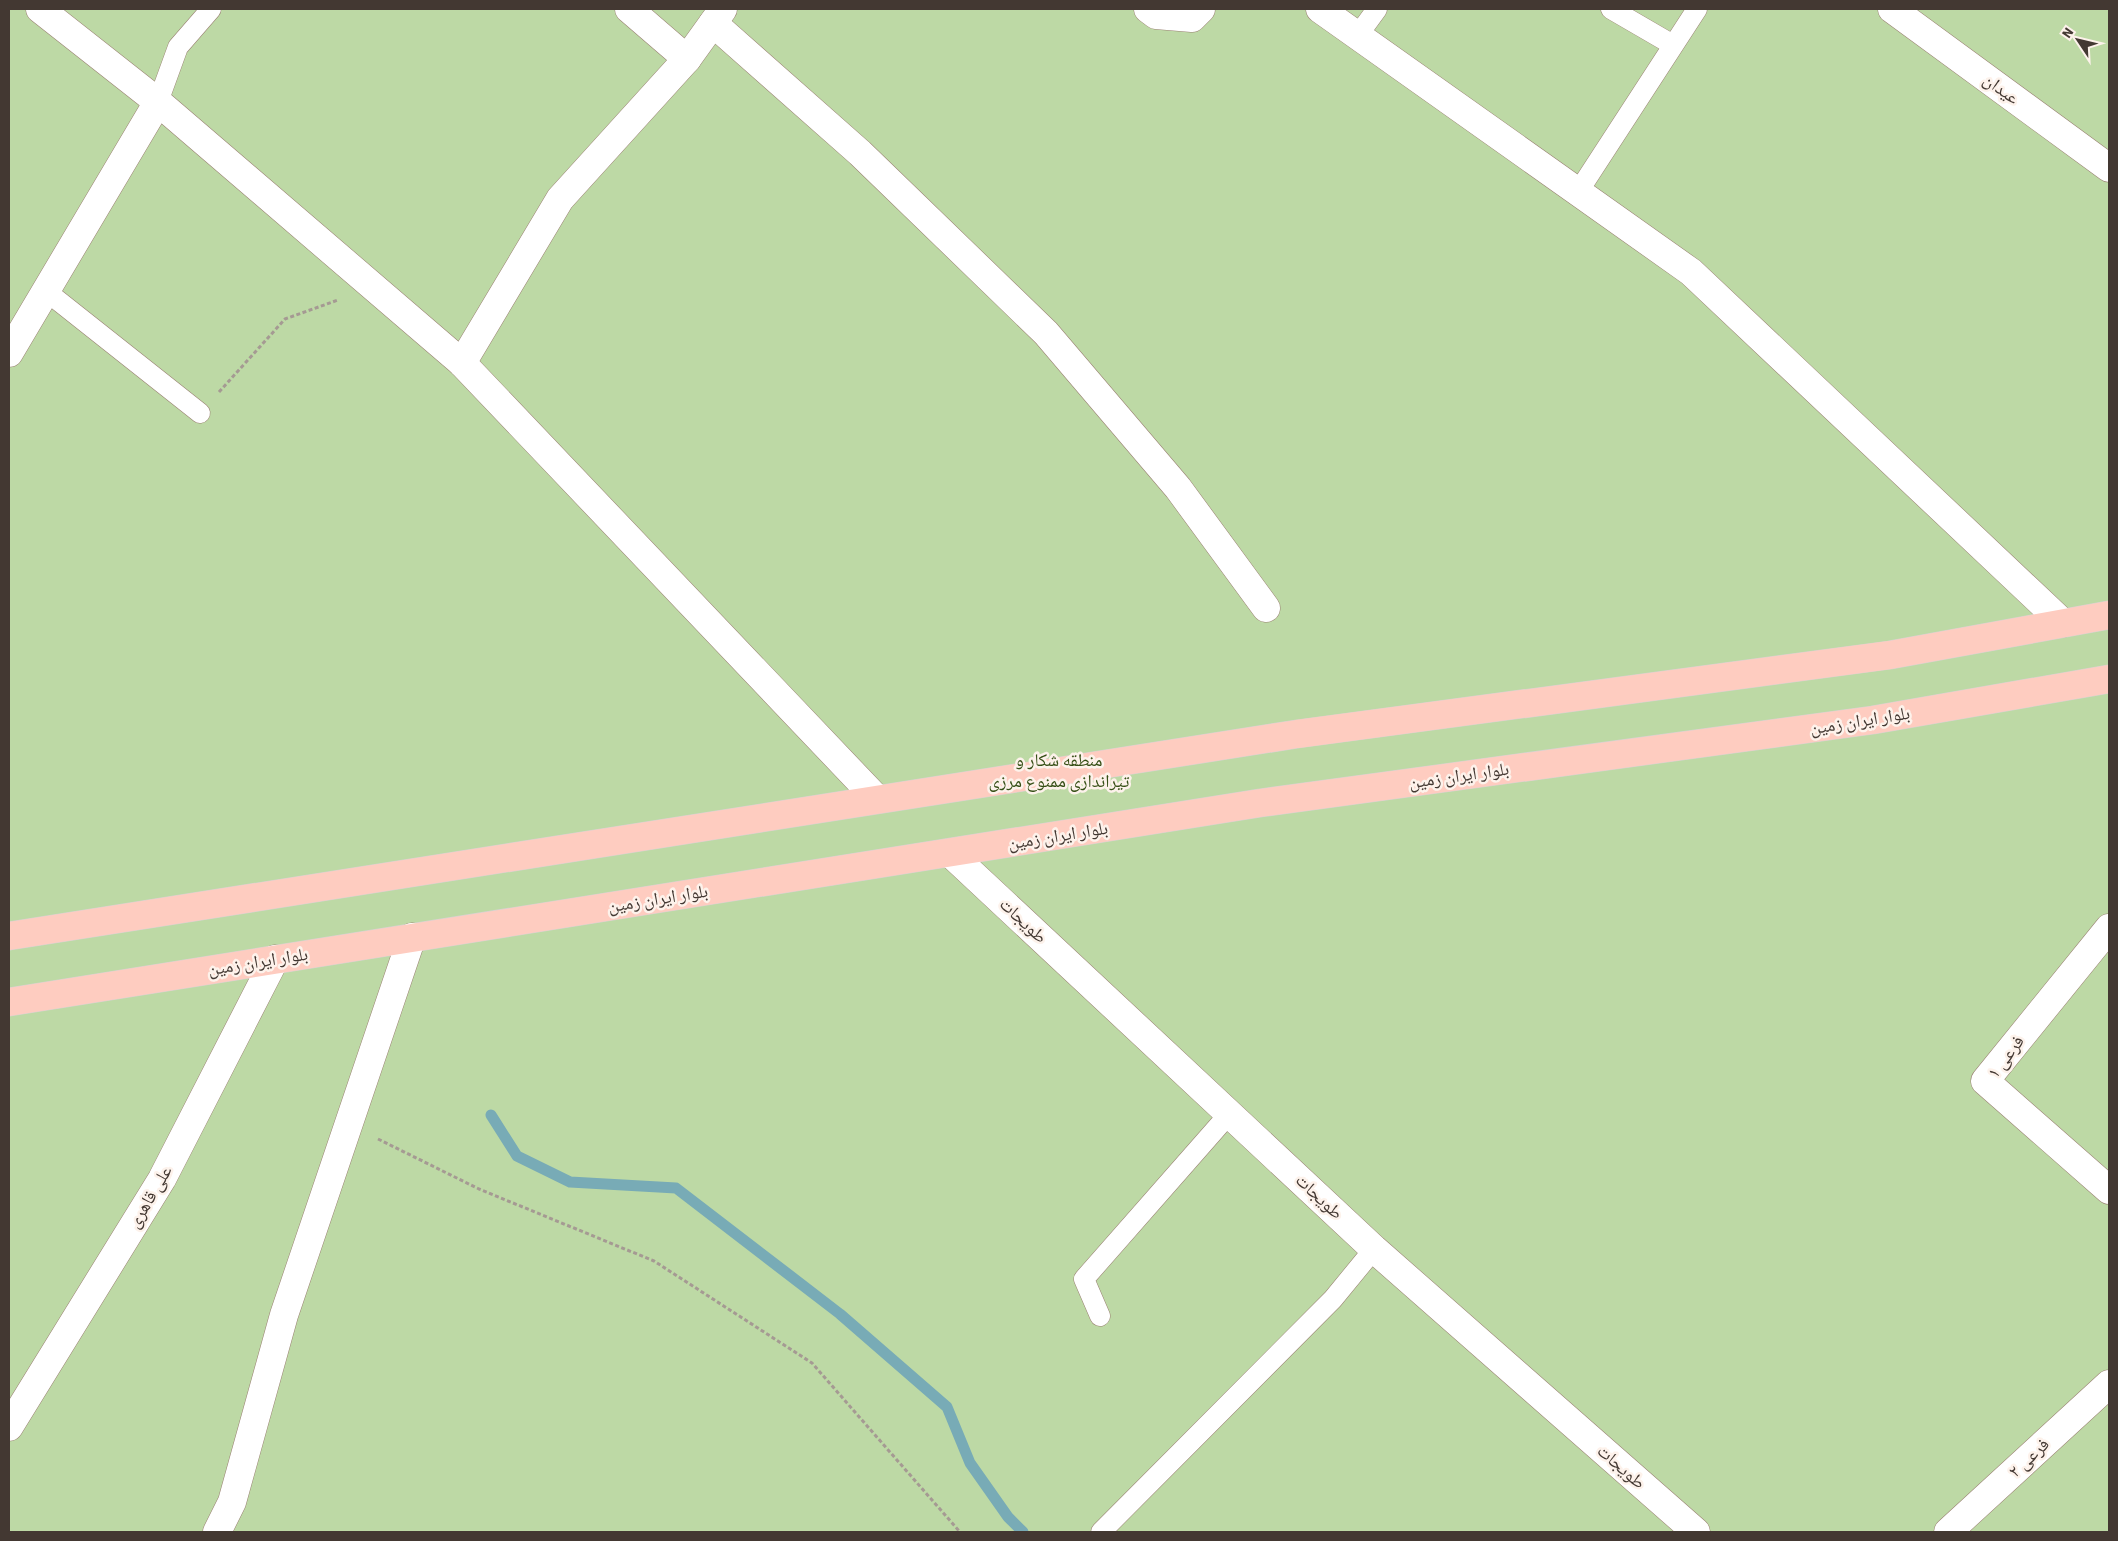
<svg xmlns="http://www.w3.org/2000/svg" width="2118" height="1541" viewBox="0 0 2118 1541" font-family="'Source Sans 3','Noto Naskh Arabic',sans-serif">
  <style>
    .green { fill: #bdd9a5 }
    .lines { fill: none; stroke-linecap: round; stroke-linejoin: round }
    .stream { stroke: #78abb6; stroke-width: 11 }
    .lane-casing { stroke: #9a8273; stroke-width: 21 }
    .street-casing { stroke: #9a8273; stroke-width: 29 }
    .primary-casing { stroke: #d6d3d2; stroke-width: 29 }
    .path { stroke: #a59a93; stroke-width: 3; stroke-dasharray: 4 2.5; stroke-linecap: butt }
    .lane { stroke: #fff; stroke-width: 20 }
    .street { stroke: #fff; stroke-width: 28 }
    .primary { stroke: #feccc0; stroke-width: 28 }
    .labels { text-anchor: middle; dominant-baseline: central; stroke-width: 5; stroke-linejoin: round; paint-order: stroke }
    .street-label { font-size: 18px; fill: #433832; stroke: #fdf2eb }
    .park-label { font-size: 18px; fill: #364f16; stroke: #fdf2eb }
  </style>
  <rect width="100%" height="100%" fill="#fdf2eb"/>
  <rect class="green" x="9" y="9" width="2100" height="1523"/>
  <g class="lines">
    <path class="stream" d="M491,1115L517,1156L570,1182L676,1188L840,1314L947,1407L970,1463L1008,1517L1023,1532"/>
    <g class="lane-casing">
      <g id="lane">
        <path d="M1611,9L1673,45"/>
        <path d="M1358,35L1377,9"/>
        <path d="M158,102L178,47L211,9"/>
        <path d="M1578,192L1697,9"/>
        <path d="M46,291L200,413"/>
        <path d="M1100,1316L1084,1279L1229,1114"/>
        <path d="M1101,1532L1333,1299L1374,1249"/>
      </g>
    </g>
    <g class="street-casing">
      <g id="street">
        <path d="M40,9L158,102L462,363L877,799"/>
        <path d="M629,9L687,59"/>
        <path d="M1148,9L1156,15L1192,18L1201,9"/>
        <path d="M1320,9L1691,272L2063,623"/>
        <path d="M1892,9L2109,168"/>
        <path d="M713,23L860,153L1046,333L1178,488L1266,608"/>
        <path d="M9,353L158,102"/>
        <path d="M462,363L560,199L687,59L723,9"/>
        <path d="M950,853L1374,1249L1696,1532"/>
        <path d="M2109,928L1985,1081L2109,1190"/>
        <path d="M9,1427L162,1179L275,959"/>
        <path d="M217,1532L232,1502L284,1315L412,937"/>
        <path d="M1948,1532L2109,1384"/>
      </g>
    </g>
    <g class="primary-casing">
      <g id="primary">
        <path d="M9,936L1297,734L1890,655L2109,615"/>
        <path d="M9,1002L1260,803L1873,720L2109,679"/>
      </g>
    </g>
    <g class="path">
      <path d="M219,392L285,319L338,300"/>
      <path d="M378,1139L479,1189L654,1261L812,1363L960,1532"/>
    </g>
    <use href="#lane" class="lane"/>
    <use href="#street" class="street"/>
    <use href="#primary" class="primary"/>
  </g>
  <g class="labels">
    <g class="street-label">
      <text transform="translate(2001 89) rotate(36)">عیدان</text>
      <text transform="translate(1860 721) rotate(-9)">بلوار ایران زمین</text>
      <text transform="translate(1459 776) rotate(-8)">بلوار ایران زمین</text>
      <text transform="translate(1058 836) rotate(-9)">بلوار ایران زمین</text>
      <text transform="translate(658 899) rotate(-9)">بلوار ایران زمین</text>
      <text transform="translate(1023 921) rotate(43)">طویجات</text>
      <text transform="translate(258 962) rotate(-9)">بلوار ایران زمین</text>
      <text transform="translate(2006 1057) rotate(-53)">فرعی ۱</text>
      <text transform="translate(150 1197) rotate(-59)">علی قاهری</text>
      <text transform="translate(1319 1197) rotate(43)">طویجات</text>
      <text transform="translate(2029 1458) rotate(-43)">فرعی ۲</text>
      <text transform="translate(1621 1467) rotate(41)">طویجات</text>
    </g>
    <g class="park-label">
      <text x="1059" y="760">منطقه شکار و<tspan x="1059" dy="21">تیراندازی ممنوع مرزی</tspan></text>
    </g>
  </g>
  <rect width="2118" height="1541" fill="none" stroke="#433832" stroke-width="20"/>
  <g transform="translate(2078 40) rotate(305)" stroke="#fdf2eb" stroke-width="4" paint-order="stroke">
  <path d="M0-4L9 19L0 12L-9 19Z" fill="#433832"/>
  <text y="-8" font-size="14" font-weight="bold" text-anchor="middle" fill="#433832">N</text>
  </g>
</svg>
